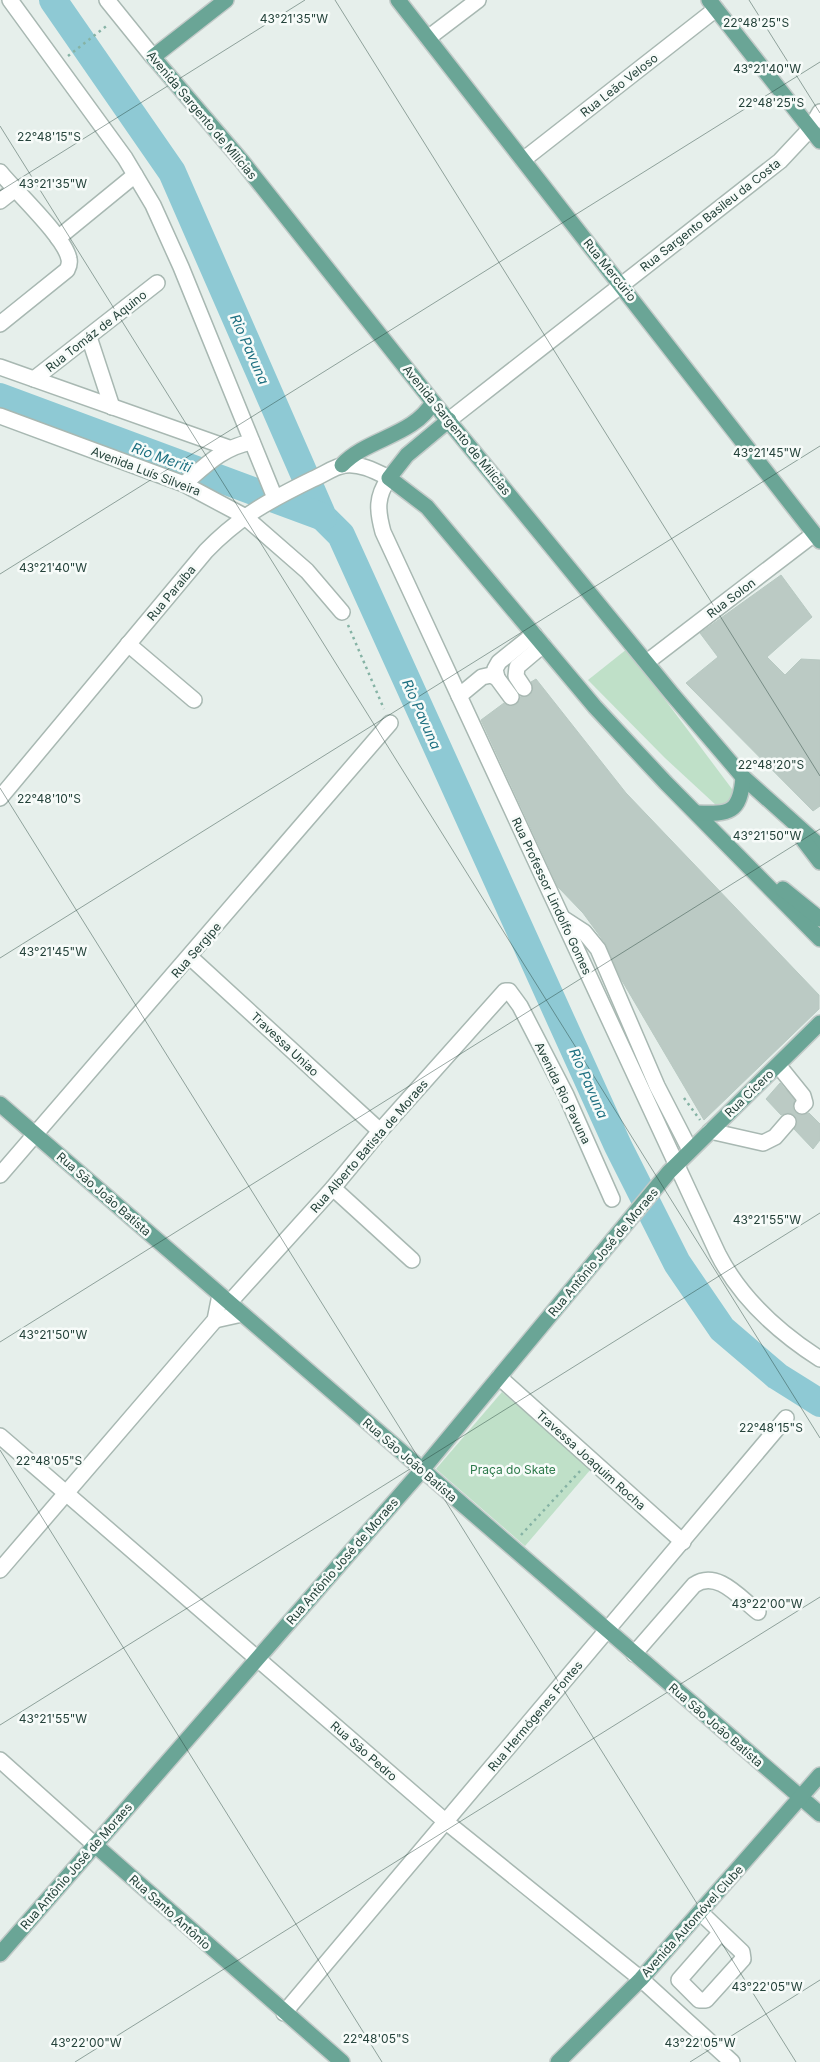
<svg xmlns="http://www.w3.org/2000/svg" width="820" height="2062" viewBox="0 0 820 2062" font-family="Inter,sans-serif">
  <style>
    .green { fill: #bfe0c8 }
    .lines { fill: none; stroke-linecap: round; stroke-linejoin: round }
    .river { stroke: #8ec9d4; stroke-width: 28 }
    .building { fill: #bbcac4; stroke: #b8c9c2 }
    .minor-casing { stroke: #a8b8b2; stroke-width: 18 }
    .major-casing { stroke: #c2cac8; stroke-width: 18 }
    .path { stroke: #86b3a5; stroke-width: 2.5; stroke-dasharray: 2.5 4; stroke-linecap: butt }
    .minor { stroke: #fff; stroke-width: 15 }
    .major { stroke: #6aa596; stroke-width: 15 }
    .ticks { fill: none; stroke: #24423a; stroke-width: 1; stroke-opacity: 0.45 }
    .labels { text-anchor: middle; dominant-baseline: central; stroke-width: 5; stroke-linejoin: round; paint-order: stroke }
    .street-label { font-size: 12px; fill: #24423a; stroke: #f7fbf9 }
    .park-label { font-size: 12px; fill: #2d7a4b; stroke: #f7fbf9 }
    .water-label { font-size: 14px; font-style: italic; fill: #1c6f80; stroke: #f7fbf9 }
    .ticks-label { font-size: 12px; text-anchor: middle; fill: #24423a; stroke: #f7fbf9; stroke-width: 5; stroke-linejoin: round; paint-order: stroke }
  </style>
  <rect width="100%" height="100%" fill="#e6efeb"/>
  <g class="green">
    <path d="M627,649L732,789L736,795L735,801L717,806L665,758L588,680Z"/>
    <path d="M502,1392L591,1469L525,1546L436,1469Z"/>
  </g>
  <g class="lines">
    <g class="river">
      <path d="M53,0L172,172L323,517L341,535L618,1146L677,1263L722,1329L777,1376L820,1403"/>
      <path d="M0,397L323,517"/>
    </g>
  </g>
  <g class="building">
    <path d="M781,575L812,617L767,657L785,675L801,659L820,660V806L813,811L686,683L718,657L700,633Z"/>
    <path d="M536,679L626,793L819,995V1009L704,1120L621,979L605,943L583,913L558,887L481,720L504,703L513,706L517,704L520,697L530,695L533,688L531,682Z"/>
    <path d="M780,1083L795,1100L793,1108L795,1112L800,1115L809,1113L820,1124V1140L813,1149L794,1129L797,1123L794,1115L789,1113L781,1115L766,1099Z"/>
  </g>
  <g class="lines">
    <g class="minor-casing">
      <g id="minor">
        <path d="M10,0L125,158L153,205L181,267L275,498"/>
        <path d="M107,0L153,57"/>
        <path d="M428,38L478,0"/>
        <path d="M523,160L716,9"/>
        <path d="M0,172C16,192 65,237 69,259C70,263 69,266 67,270L0,324"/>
        <path d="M0,201L14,190"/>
        <path d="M58,238L135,175"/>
        <path d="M89,337L112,407"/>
        <path d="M0,367L229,448"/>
        <path d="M34,379L157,283"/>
        <path d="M0,416L184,484L244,516L307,571L342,612"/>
        <path d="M449,420L780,161L810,129L820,112"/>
        <path d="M184,484C206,465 223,447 252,442"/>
        <path d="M128,644L194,700"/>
        <path d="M647,662L814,534"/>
        <path d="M497,678L495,669L499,662L534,634"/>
        <path d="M524,688L516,676L517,667L543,645"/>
        <path d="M459,696L482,677L491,675L497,678L511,697"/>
        <path d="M0,798L206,551C240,516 270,500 313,479C323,475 335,466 345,465C360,463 375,471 389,478C376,497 377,510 383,532L718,1254C741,1299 778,1332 820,1359"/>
        <path d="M564,919L584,932L598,949L657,1086L690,1150"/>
        <path d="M190,957L380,1131"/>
        <path d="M778,1065L803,1096L805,1103L802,1106"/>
        <path d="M710,1131L763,1143L775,1137L788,1122"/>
        <path d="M0,1175L390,723"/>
        <path d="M333,1188L412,1260"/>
        <path d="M229,1303L333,1188L380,1131L505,991H509L520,1006L566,1095L612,1199"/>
        <path d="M215,1320L242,1314"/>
        <path d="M499,1377L683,1542"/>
        <path d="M0,1436L445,1821L641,1979L732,2062"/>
        <path d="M0,1570L215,1320L220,1295"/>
        <path d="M634,1654L694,1585C717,1569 740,1598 758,1612"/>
        <path d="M0,1760L95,1845"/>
        <path d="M700,1912L742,1952L743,1959L706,2000H699L679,1980L721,1932"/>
        <path d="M284,2013L786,1418"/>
      </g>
    </g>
    <g class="major-casing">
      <g id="major">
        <path d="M226,0L153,57L241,160L433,402L672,694L743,777L820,846"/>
        <path d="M398,0L820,541"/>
        <path d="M709,0L820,141"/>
        <path d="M449,420L407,455L389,478L427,507L595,707L666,783L820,939"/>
        <path d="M342,465C367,438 414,436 433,402"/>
        <path d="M697,813C729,814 740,814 743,777"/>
        <path d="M804,841L820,862"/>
        <path d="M783,889L820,919"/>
        <path d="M0,1104L820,1814"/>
        <path d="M95,1845L342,2062"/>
        <path d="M0,1954L422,1470L669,1172L820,1023"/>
        <path d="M558,2062L641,1979L820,1775"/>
      </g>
    </g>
    <g class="path">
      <path d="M68,56L109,24"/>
      <path d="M348,625L384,709"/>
      <path d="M684,1098L700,1120"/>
      <path d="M521,1535L582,1469"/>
    </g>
    <use href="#minor" class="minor"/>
    <use href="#major" class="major"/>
  </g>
  <path class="ticks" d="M335,0L820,776M749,0L820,113M0,126L820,1438M0,191L305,0M0,574L820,62M0,788L796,2062M0,958L820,446M0,1342L820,829M0,1450L382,2062M0,1725L820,1213M75,2062L820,1597M690,2062L820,1980"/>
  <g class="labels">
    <g class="street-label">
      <text transform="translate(619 85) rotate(-38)">Rua Leão Veloso</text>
      <text transform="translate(202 115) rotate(50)">Avenida Sargento de Milícias</text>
      <text transform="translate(710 215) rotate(-38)">Rua Sargento Basileu da Costa</text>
      <text transform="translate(610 270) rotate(51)">Rua Mercúrio</text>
      <text transform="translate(96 331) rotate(-38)">Rua Tomáz de Aquino</text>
      <text transform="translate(457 430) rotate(51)">Avenida Sargento de Milícias</text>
      <text transform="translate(146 471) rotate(21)">Avenida Luís Silveira</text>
      <text transform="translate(171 593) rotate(-50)">Rua Paraíba</text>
      <text transform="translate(731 598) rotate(-37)">Rua Solon</text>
      <text transform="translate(552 896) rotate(65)">Rua Professor Lindolfo Gomes</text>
      <text transform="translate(196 950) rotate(-49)">Rua Sergipe</text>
      <text transform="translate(285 1044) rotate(43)">Travessa Uniao</text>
      <text transform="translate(563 1093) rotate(64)">Avenida Rio Pavuna</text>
      <text transform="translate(749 1093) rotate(-44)">Rua Cícero</text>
      <text transform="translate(369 1146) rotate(-49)">Rua Alberto Batista de Moraes</text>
      <text transform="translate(104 1194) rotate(41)">Rua São João Batista</text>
      <text transform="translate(603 1252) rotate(-50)">Rua Antônio José de Moraes</text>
      <text transform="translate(410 1460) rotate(41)">Rua São João Batista</text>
      <text transform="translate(591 1460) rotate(42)">Travessa Joaquim Rocha</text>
      <text transform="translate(342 1561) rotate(-49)">Rua Antônio José de Moraes</text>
      <text transform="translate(535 1716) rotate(-50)">Rua Hermógenes Fontes</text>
      <text transform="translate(716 1725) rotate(41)">Rua São João Batista</text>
      <text transform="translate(364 1751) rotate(41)">Rua São Pedro</text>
      <text transform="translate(76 1866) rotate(-49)">Rua Antônio José de Moraes</text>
      <text transform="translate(170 1912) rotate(42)">Rua Santo Antônio</text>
      <text transform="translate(692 1921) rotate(-48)">Avenida Automóvel Clube</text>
    </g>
    <g class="park-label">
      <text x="513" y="1469">Praça do Skate</text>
    </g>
    <g class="water-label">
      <text transform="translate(250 349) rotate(66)">Rio Pavuna</text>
      <text transform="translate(162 457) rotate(20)">Rio Meriti</text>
      <text transform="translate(422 714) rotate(66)">Rio Pavuna</text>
      <text transform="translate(589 1083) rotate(66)">Rio Pavuna</text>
    </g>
  </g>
  <g class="ticks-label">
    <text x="294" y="23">43°21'35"W</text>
    <text x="756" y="27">22°48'25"S</text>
    <text x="767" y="73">43°21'40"W</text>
    <text x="771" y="107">22°48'25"S</text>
    <text x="49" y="141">22°48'15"S</text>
    <text x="53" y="188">43°21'35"W</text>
    <text x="767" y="457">43°21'45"W</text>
    <text x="53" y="572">43°21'40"W</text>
    <text x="771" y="769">22°48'20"S</text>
    <text x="49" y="803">22°48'10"S</text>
    <text x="767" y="840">43°21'50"W</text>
    <text x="53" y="956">43°21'45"W</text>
    <text x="767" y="1224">43°21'55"W</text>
    <text x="53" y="1339">43°21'50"W</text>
    <text x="771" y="1432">22°48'15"S</text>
    <text x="49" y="1465">22°48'05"S</text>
    <text x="767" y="1608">43°22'00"W</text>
    <text x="53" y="1723">43°21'55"W</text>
    <text x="767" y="1991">43°22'05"W</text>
    <text x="376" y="2043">22°48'05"S</text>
    <text x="86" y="2047">43°22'00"W</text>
    <text x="700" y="2047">43°22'05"W</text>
  </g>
</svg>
